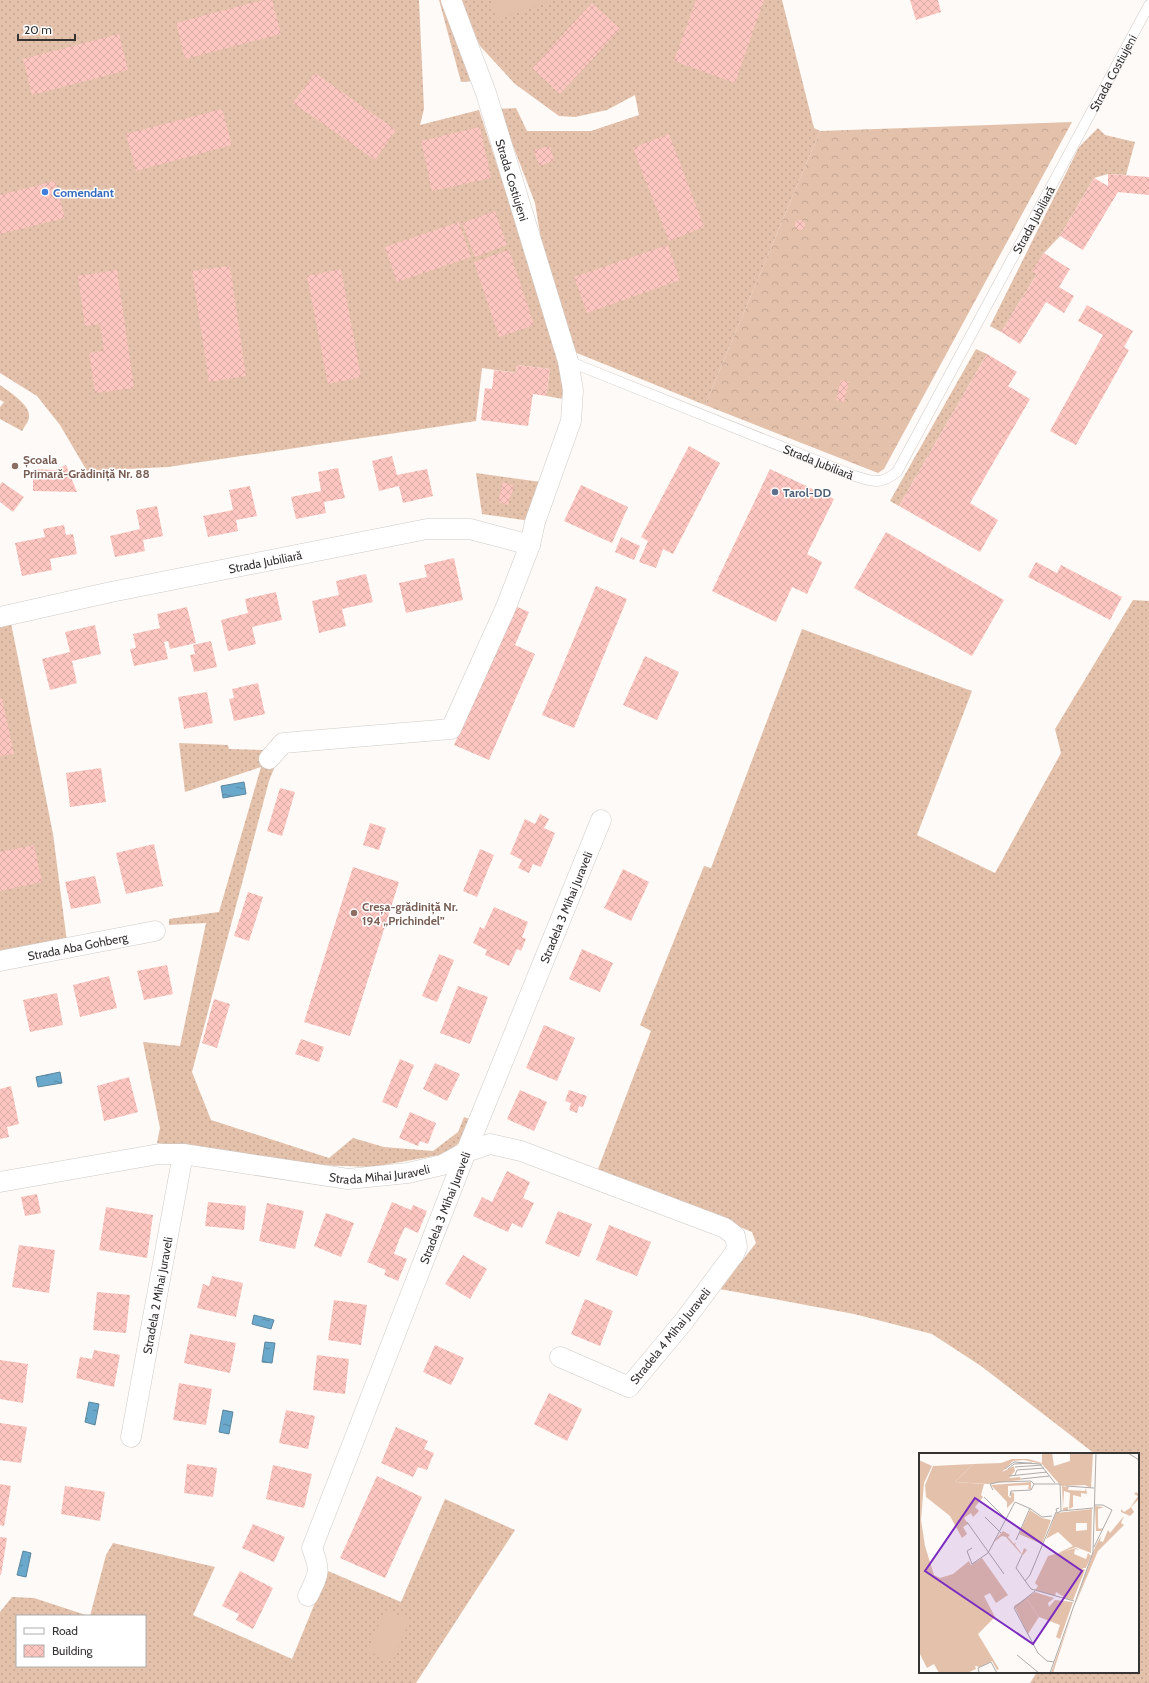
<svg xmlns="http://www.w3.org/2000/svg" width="1149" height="1683" viewBox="0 0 1149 1683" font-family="Cabin,sans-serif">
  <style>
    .grass { fill: url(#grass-dots) }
    .forest { fill: url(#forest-crowns) }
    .park { fill: #e4c1ab }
    .water { fill: url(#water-ripples); stroke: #5b869e }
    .building { fill: url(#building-cross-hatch) }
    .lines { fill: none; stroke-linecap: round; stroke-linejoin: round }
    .service-casing { stroke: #cecac7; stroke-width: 11 }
    .minor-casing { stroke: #cecac7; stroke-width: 21 }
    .service { stroke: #fff; stroke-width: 10 }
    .minor { stroke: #fff; stroke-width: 20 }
    .shop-dot { fill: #3f7fe0; stroke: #fff; stroke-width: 1.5 }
    .education-dot { fill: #8d6e63; stroke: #fff; stroke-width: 1.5 }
    .service-dot { fill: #5c6f8a; stroke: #fff; stroke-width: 1.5 }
    .labels { text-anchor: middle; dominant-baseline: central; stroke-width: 3; stroke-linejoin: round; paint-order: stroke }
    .street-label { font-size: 12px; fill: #363433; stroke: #fff }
    .shop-label { font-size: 12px; font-weight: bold; fill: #366cbe; stroke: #fff; text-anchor: start }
    .education-label { font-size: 12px; font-weight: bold; fill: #785e54; stroke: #fff; text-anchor: start }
    .service-label { font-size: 12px; font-weight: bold; fill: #4e5e75; stroke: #fff; text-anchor: start }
    .inset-road { fill: none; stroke: #aeaba9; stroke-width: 1 }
    .view { fill: #7b2cbf; fill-opacity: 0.15; stroke: #7b2cbf; stroke-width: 2 }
    .inset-edge { fill: none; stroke: #363433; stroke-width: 2 }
  </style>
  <defs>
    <pattern id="grass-dots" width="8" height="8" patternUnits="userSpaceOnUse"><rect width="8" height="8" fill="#e4c1ab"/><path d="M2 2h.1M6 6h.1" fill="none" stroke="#c4a694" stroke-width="1.8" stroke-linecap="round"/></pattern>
    <pattern id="forest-crowns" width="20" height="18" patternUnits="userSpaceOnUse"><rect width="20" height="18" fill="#e4c1ab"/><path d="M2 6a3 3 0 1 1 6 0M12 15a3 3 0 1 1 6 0" fill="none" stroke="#c4a694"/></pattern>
    <pattern id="water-ripples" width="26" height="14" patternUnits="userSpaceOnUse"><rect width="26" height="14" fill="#6ba9cc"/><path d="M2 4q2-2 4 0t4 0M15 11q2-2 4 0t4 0" fill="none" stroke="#598aa6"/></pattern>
    <pattern id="building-cross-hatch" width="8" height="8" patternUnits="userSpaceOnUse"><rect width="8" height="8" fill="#fec6c0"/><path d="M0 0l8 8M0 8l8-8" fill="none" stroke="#daaba5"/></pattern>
  </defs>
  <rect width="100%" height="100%" fill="#fefaf7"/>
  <g class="grass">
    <path d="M0,0H419L424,109L420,125L479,110L563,367V399L546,396L550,369L517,365L516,373L482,368L476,421L168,467L87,471L60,425L37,396L0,373Z"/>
    <path d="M439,0H446L475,81L461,82Z"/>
    <path d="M460,0H782L814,128L820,131L705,405L572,351L542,246L535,203L499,109L516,108L527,131H591L639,115L635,95L607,110L575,117L559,116L515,84L480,46Z"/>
    <path d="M1098,128L1105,135L1135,142L1126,175L1108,174L1094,178L1060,236L1044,253L1033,271L1037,274L1001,332L990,326L1079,147Z"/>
    <path d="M976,349L987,354L899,506L890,501Z"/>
    <path d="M0,385C8,391 31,405 29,417C29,421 24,427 22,431L0,419V407L4,402L0,400Z"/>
    <path d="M476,473L541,482L530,521L482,514Z"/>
    <path d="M1133,600L1149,601V1683H1030L1037,1672H1138V1454H1095L981,1366L932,1334L854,1314L720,1289L756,1243L752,1232L598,1169L651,1031L640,1025L704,866L711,868L802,629L972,691L917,835L995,873L1061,753L1055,729Z"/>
    <path d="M11,623L53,834L67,942L0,955V625Z"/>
    <path d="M179,743L228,745L229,749L263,750L262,766H275L269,781L192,1072L211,1120L329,1158L353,1138L384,1147L433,1151L458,1132L464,1117L472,1120L465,1138L445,1154L373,1167L316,1165L157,1143L160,1128L143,1042L180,1046L206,923L169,925V919L219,912L261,767L185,792Z"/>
    <path d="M445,1499L515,1530L416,1683H0V1612L12,1597L34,1598L89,1616H17V1666H145V1616H90L106,1555L113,1543L215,1567L193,1615L292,1659L328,1571L401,1602Z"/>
  </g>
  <path class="forest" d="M1072,122L884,469L878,473L705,405L820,131Z"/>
  <g class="park">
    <path d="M491,0H548V2L497,19Z"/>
    <path d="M385,1610L410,1620L392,1662L368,1651Z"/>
  </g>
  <g class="water">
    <path d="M244,782L246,794L223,798L221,786Z"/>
    <path d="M60,1072L62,1083L38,1087L36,1077Z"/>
    <path d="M254,1315L274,1320L271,1329L252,1324Z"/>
    <path d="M265,1342L275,1343L272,1363L262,1362Z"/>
    <path d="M89,1402L99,1404L95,1425L85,1422Z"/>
    <path d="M223,1410L233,1412L229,1434L219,1432Z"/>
    <path d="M23,1551L31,1553L26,1577L17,1575Z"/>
  </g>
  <g class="building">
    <path d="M263,0H272L281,34L185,59L176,23Z"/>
    <path d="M696,0H764L735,83L674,61Z"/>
    <path d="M910,0H938L941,12L916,20Z"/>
    <path d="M592,3L620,29L560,94L532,68Z"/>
    <path d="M119,34L128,70L32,95L23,59Z"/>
    <path d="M315,73L396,130L375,160L293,103Z"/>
    <path d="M222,109L232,145L136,171L126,134Z"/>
    <path d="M480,127L491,178L432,191L421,141Z"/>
    <path d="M669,134L704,227L669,241L633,148Z"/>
    <path d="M550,146L554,161L539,166L534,150Z"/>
    <path d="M1108,174L1149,177V195L1118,192L1083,250L1060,236L1094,178L1108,186Z"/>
    <path d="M55,181L65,218L0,234V195Z"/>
    <path d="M495,211L507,245L475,257L462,223Z"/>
    <circle cx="800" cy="225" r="5"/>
    <path d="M459,222L471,257L397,282L385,247Z"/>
    <path d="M668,245L680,280L587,313L574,277Z"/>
    <path d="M509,250L534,325L499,337L474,262Z"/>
    <path d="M1044,253L1070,269L1059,287L1074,296L1064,313L1046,302L1020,344L1001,332L1037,274L1032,271Z"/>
    <path d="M230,266L246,376L209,382L192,271Z"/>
    <path d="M341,269L361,377L328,384L307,276Z"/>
    <path d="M117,270L134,388L95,393L89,353L104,351L100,324L85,326L78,276Z"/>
    <path d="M1087,305L1133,331L1124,347L1129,350L1076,445L1050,431L1103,335L1078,321Z"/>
    <path d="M987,354L1017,372L1008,386L1030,399L970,503L998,520L980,552L899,506Z"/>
    <path d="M517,365L550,369L546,396L533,394L528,426L481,420L485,388L492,389L494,370L516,373Z"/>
    <path d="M841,380L849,382L844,402L836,400Z"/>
    <path d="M689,446L720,463L673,554L663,549L656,568L639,562L648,541L641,537Z"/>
    <path d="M392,456L397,475L427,469L433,496L403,503L399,486L379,491L372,461Z"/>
    <path d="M66,465L77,492L33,491V469L55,470Z"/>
    <path d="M338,468L345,498L324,502L326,513L296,519L291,497L321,491L318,472Z"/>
    <path d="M770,469L834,499L807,554L822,562L807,594L792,587L776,622L712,591Z"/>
    <path d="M2,482L24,497L13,512L0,502V485Z"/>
    <path d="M503,482L514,486L508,505L498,502Z"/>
    <path d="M581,485L628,507L612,543L564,521Z"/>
    <path d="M250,486L257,516L236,520L238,531L208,537L203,516L233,510L229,490Z"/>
    <path d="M157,506L163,536L143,540L145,551L115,557L110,536L140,529L136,510Z"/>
    <path d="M64,525L66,535L73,534L77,554L50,559L52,570L22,576L15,543L45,537L43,529Z"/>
    <path d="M886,532L1004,600L972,656L854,588Z"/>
    <path d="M621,537L640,546L634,560L615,552Z"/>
    <path d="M454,558L463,600L406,613L399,583L427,577L424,565Z"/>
    <path d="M1036,562L1057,573L1061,565L1122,597L1110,620L1028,577Z"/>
    <path d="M366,574L373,602L342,609L346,626L319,633L312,601L339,595L336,581Z"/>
    <path d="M596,586L627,599L574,728L542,715Z"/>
    <path d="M276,592L282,620L252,627L256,644L228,651L221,620L248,613L245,599Z"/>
    <path d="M515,606L529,612L515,645L535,654L489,760L454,745Z"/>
    <path d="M187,607L196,643L170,649L168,641L164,642L168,659L134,666L130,649L136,648L133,634L160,628L157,614Z"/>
    <path d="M95,625L101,654L72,661L77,683L50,690L42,659L70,652L65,632Z"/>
    <path d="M211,641L217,667L194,672L190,655L195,654L193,645Z"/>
    <path d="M645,656L679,672L657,720L623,705Z"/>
    <path d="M258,683L265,714L234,721L229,699L234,698L232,689Z"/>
    <path d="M207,692L213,723L184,729L178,697Z"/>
    <path d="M2,698L14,754L0,756V699Z"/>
    <path d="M101,768L106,802L70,807L66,773Z"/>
    <path d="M280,788L295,792L282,836L267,831Z"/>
    <path d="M540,814L549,819L544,828L555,833L541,867L533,864L529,873L518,868L522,860L510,854L525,819L535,824Z"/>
    <path d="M370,823L386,828L379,850L363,845Z"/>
    <path d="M154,844L163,886L126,894L116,853Z"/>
    <path d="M34,845L42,882L0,891V852Z"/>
    <path d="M480,849L494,855L477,897L463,891Z"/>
    <path d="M353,867L399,882L350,1036L304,1022Z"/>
    <path d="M623,869L649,882L631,921L604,908Z"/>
    <path d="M95,876L101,903L71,909L65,882Z"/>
    <path d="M248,892L263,897L249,941L234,936Z"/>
    <path d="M494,907L528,922L522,937L526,939L521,951L517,949L509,966L485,955L487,950L473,943L480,927L484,929Z"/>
    <path d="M582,949L613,963L600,992L569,979Z"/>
    <path d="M439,954L454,960L437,1002L422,996Z"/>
    <path d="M167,965L173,994L144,1000L137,971Z"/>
    <path d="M109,976L117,1008L80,1017L73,985Z"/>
    <path d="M458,986L488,997L470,1044L440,1033Z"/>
    <path d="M57,993L63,1025L30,1032L23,1000Z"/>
    <path d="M214,999L230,1004L217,1048L202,1043Z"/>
    <path d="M544,1025L575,1038L557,1081L526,1068Z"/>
    <path d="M301,1039L324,1047L319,1062L295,1054Z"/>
    <path d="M400,1059L414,1065L397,1108L382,1102Z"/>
    <path d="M435,1063L460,1074L447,1101L423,1089Z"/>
    <path d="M129,1077L138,1112L104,1121L97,1086Z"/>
    <path d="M11,1086L19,1124L7,1127L9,1137L0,1139V1089Z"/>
    <path d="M520,1090L547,1102L534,1131L507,1119Z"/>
    <path d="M569,1090L587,1096L583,1107L579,1106L577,1113L569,1110L571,1103L565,1101Z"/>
    <path d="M410,1112L436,1123L428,1144L420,1141L418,1146L399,1138Z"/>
    <path d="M507,1171L530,1182L523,1198L534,1203L522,1228L512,1223L508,1232L473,1216L482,1197L492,1202Z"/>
    <path d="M37,1194L41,1213L25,1216L21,1197Z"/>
    <path d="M208,1202L246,1206L244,1230L205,1226Z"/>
    <path d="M392,1202L411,1210L413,1205L427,1211L418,1233L405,1227L399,1240L394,1254L407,1259L398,1281L384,1275L386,1270L367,1262Z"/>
    <path d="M267,1203L304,1211L295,1249L259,1241Z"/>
    <path d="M106,1207L153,1215L147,1258L99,1250Z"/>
    <path d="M558,1211L592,1224L579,1257L545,1243Z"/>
    <path d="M326,1213L354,1223L341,1257L314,1246Z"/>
    <path d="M609,1225L651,1242L637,1276L596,1260Z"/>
    <path d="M19,1245L55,1250L49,1293L12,1287Z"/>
    <path d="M463,1255L487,1269L470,1299L445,1284Z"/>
    <path d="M212,1276L243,1283L236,1317L197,1308L203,1284L209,1286Z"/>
    <path d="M97,1292L130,1295L126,1333L93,1330Z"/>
    <path d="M585,1299L613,1311L600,1346L571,1334Z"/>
    <path d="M334,1300L367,1305L361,1345L328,1340Z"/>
    <path d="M190,1334L236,1343L230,1373L184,1363Z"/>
    <path d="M435,1345L464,1358L451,1385L423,1372Z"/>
    <path d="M94,1350L120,1355L114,1387L76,1378L80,1357L92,1359Z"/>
    <path d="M317,1355L349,1359L345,1394L313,1390Z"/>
    <path d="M0,1360L28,1364L23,1403L0,1399Z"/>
    <path d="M179,1383L212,1389L206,1425L173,1420Z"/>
    <path d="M549,1393L582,1409L567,1441L534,1424Z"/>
    <path d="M286,1410L315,1416L308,1449L279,1443Z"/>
    <path d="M0,1423L27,1427L21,1463L0,1460Z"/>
    <path d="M396,1427L428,1441L424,1449L434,1453L427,1470L418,1467L413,1477L381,1463Z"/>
    <path d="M187,1464L217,1468L213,1497L184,1493Z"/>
    <path d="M273,1465L312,1474L304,1508L266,1499Z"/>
    <path d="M377,1476L422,1497L385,1578L340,1558Z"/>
    <path d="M0,1484L11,1486L4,1526L0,1525Z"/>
    <path d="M65,1486L105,1492L100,1521L61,1514Z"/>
    <path d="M253,1524L285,1537L274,1562L242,1548Z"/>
    <path d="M0,1537L7,1538L1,1575H0Z"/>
    <path d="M240,1571L273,1588L253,1629L236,1620L239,1614L222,1606Z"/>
  </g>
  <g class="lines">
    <g class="service-casing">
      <g id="service">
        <path id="s1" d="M568,361L855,476C874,482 880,485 897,472L1149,5"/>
      </g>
    </g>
    <g class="minor-casing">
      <g id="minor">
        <path id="s2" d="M0,617L111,592L427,529H470L530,545"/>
        <path d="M269,759L283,743L451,729L506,607L530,545L535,522L571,421L573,390L568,361L486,93L451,0"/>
        <path id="s3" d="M0,961L155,931"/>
        <path id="s4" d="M0,1182L159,1154H183L348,1179L408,1173L442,1165L466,1152L490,1144L521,1151L725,1228L735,1236L737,1247L734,1254L684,1321L629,1387L560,1357"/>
        <path id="s5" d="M131,1437L183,1154"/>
        <path id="s6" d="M308,1596C319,1573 321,1572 312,1548L466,1152L601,820"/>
      </g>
    </g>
    <use href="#service" class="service"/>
    <use href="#minor" class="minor"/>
  </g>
  <circle class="shop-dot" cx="45" cy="192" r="4"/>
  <g class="education-dot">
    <circle cx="15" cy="466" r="4"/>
    <circle cx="354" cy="913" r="4"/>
  </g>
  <circle class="service-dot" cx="775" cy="492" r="4"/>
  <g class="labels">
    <g class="street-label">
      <text stroke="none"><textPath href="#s1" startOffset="808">Strada Costiujeni</textPath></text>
      <text transform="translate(512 180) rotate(73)">Strada Costiujeni</text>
      <text stroke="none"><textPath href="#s1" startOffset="641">Strada Jubiliară</textPath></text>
      <text stroke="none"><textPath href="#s1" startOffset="270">Strada Jubiliară</textPath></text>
      <text stroke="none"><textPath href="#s2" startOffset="271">Strada Jubiliară</textPath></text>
      <text stroke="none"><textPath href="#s6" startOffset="740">Stradela 3 Mihai Juraveli</textPath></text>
      <text stroke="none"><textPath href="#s3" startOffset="79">Strada Aba Gohberg</textPath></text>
      <text stroke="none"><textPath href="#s4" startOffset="384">Strada Mihai Juraveli</textPath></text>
      <text stroke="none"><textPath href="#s6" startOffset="416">Stradela 3 Mihai Juraveli</textPath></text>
      <text stroke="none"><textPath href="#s5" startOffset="144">Stradela 2 Mihai Juraveli</textPath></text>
      <text transform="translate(670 1336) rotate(-51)">Stradela 4 Mihai Juraveli</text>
    </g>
    <g class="shop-label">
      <text x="53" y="192">Comendant</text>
    </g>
    <g class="education-label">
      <text x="23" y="459">Școala<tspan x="23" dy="14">Primară-Grădiniță Nr. 88</tspan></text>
      <text x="362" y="906">Creșa-grădiniță Nr.<tspan x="362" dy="14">194 „Prichindel”</tspan></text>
    </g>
    <g class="service-label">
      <text x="783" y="492">Tarol-DD</text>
    </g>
  </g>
  <g transform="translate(919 1453)">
    <rect width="220" height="220" fill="#fefaf7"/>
    <path d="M0,7L13,13L5,30L2,67L6,93L15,122L21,125L34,121L50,108L52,112L63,105L89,142L77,150L71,140L65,143L76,164L59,181L80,216L78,217L73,208L61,214L56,213L57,216L48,220H20L15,211L8,215L0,199ZM54,11L36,29L65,31L62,42L64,44L56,54L60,58L54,64L52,60L45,65L49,71L44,74L48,81L43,85L31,63L7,44L6,32L14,13ZM112,29V36H109L110,32L89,33V43L92,45V39L95,40V48L88,55V49L72,32ZM143,33L150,34L149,37L166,38L167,35L168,41L162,40V44L154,42V54L150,56L151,40L145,38L144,55L149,54V57H144ZM217,39L220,41V46L212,54L215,59L211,63L202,59V56L205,59L211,55L219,43L215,41ZM176,53L185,54L179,56V74L180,76L184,75L182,78H177ZM173,56L172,100L157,94L135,102L154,93L139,79L127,86L137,60ZM157,70H168V77L157,78ZM111,57L123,65L132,67L123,91L100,81ZM205,63L202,70L205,72L179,98L155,154L134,220H132L176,94L182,83L181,88L184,89L189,77L191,80ZM84,78L91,82L89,84L95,91L97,89L96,92L103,101L105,95L108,97L104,102H103L87,84L83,83L75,89L72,99L75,88ZM157,95L160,97L156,96L155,101L167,106L169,100L172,103L167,115H163L166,117L154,147L148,146L137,139L136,143L116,137L119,133L116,130L129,103ZM116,139L135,145L129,150L130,154L136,147L154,149L141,186L137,184L141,172L120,164L107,145Z" fill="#e4c1ab" fill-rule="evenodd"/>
    <path d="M123,0H133L135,13L151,8V0H174L172,35L166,32L142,33L123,11L105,7L94,8L83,19L95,13L96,18L90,25L101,24L102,27L69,31L36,29L54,11L82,10L93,6H109L123,10ZM107,145L120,164L109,181L95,153Z" fill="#e4c1ab"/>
    <path class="inset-road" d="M209,0L220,7M96,14L123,12M86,16L95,9L121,11L136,30M89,16L95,11L113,10M96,22L98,17L125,15M90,23L128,19M102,26L130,23M115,31H141L142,58L138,60L137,56L140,55M147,33L175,35M74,37L71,31L80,29L112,28L115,31M91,43L92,38L112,37L115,31M65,44L88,67M175,52H184L193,57L175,94M142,58L174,55M66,64L82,80M48,69L85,121M97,87L111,55M53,95L48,98L53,111L69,100L96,49L112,56L123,64L133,63M103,102L97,115L112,136L155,148M106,128L111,122L137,59M116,138L95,155L119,200L128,208L135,209M98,202L120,220M60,219L59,215L72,209L78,220M131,220L174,99L177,0"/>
    <path class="view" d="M56,45L163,118L114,191L6,118Z"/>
    <rect width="220" height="220" class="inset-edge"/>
  </g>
  <rect x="16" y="1615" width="130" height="52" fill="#ffffff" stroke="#afaead"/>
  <rect x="24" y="1628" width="20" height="6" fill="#ffffff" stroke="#afaead"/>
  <text x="52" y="1635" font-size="12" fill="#363433">Road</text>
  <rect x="24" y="1645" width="20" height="12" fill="url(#building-cross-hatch)" stroke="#afaead"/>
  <text x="52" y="1655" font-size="12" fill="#363433">Building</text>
  <path d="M18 34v6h57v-6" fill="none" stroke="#363433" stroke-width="2"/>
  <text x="24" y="34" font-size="12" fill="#363433" stroke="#ffffff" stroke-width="3" paint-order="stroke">20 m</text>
</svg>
